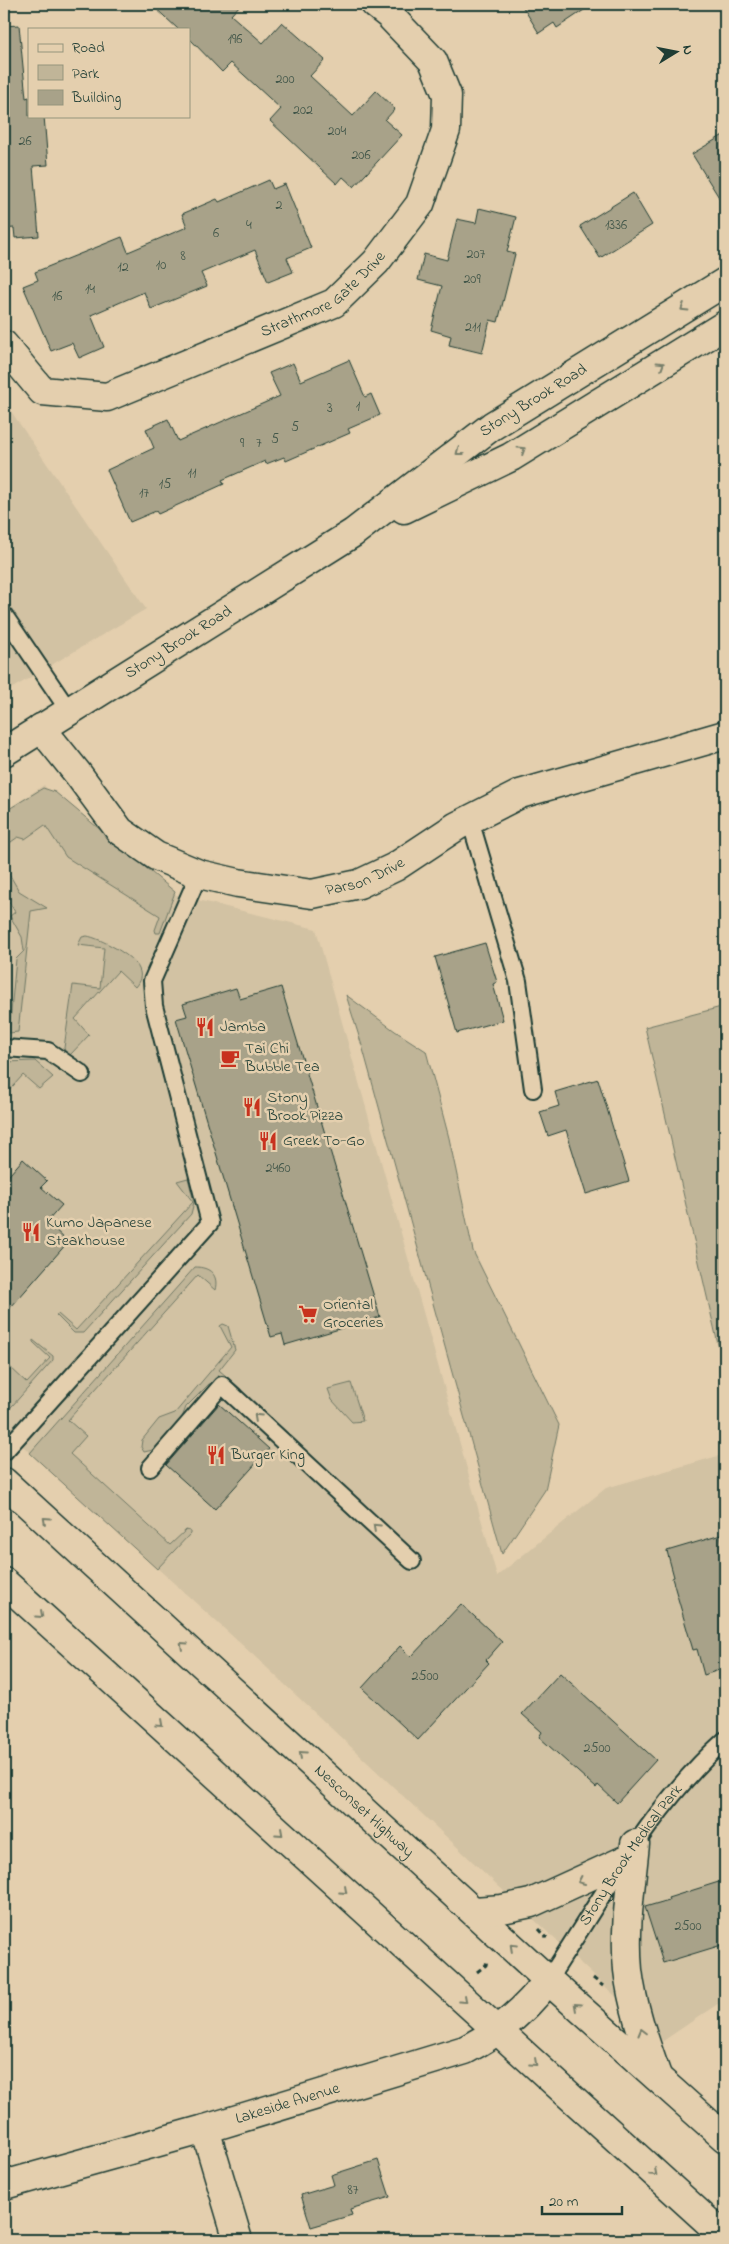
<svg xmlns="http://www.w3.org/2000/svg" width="729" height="2244" viewBox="0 0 729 2244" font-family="'Indie Flower',sans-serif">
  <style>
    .built { fill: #d2c2a3 }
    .green { fill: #c0b598; stroke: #707966 }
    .building { fill: #a8a289; stroke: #1f3d34 }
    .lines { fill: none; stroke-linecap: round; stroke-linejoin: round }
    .lane-casing { stroke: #1f3d34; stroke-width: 20 }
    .street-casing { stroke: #1f3d34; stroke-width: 31 }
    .secondary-casing { stroke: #1f3d34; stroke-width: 31 }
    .highway-casing { stroke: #1f3d34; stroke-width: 31 }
    .path { stroke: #1f3d34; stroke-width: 3; stroke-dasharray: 5 4; stroke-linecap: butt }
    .lane { stroke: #e4cfae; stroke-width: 16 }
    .street { stroke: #e4cfae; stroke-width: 28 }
    .secondary { stroke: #e4cfae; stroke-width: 28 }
    .highway { stroke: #e4cfae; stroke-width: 28 }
    .oneway { stroke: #787f6b }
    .labels { text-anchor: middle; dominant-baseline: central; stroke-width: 5; stroke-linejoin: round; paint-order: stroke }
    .number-label { font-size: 14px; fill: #415649 }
    .street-label { font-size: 16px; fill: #1f3d34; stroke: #e4cfae }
    .poi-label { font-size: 16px; fill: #1f3d34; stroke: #e4cfae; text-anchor: start }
  </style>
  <rect width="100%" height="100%" fill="#e4cfae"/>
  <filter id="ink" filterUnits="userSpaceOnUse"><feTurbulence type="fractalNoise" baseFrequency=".02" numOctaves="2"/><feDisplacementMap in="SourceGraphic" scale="10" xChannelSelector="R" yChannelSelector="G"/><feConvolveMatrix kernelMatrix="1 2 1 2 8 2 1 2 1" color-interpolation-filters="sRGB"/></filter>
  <g filter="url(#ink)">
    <g class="built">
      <path d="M4,401L146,609L4,693Z"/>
      <path d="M44,785L50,794L165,892L316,929L497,1576L606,1488L725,1454V1999L663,2041L263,1664L4,1429V812Z"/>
    </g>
    <g class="green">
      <path d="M43,788L55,792L175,892L160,933H156L155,930L160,916L66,857L45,825L25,839L18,837L4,847V812Z"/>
      <path d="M4,865L19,891L47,908L31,911L18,1032L9,1033L16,959L24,951L22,937L10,916L15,912L4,893Z"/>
      <path d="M87,936C100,938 134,956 139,969C142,976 140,981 135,987L118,971L75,1019L89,1035L70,1055L65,1051L64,1048L73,985L100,988L104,948L78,945L82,937Z"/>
      <path d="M346,995L395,1031L426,1051L449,1138L473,1251L559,1425L545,1490L502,1554L363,1049Z"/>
      <path d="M725,1006V1375L645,1027Z"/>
      <path d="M35,1061L53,1077L39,1089L23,1075L4,1096V1062Z"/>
      <path d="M188,1178L194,1202L191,1214L83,1333H74L56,1315L58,1314L76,1330L193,1202L177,1181Z"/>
      <path d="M195,1267C210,1267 219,1275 215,1290L198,1275L68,1420L86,1436L70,1454L170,1545L186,1530L190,1531V1534L157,1569L30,1453Z"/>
      <path d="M223,1324L228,1326L235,1350L219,1370L241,1389L242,1394L223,1383L209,1384L186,1407L180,1423L153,1450L144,1452L141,1447L142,1440L159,1419L175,1413L231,1347L220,1326Z"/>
      <path d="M33,1340L53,1356V1360L4,1415V1372L9,1366L27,1383L50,1358L33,1342Z"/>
      <path d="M351,1383L363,1421L352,1422L332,1400L328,1389Z"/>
    </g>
    <g class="building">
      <path d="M151,4H241L231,15L263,43L282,22L325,60L310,76L353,116L376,91L395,109L385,120L402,135L354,187L343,177L337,184L270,121L281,109L231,63L222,72L189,38V29H178Z"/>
      <path d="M521,4H593L557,28L554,23L539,33Z"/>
      <path d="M19,25L26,98L29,97V116H44L48,165L33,166L39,236L15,238L14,228L4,229V26Z"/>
      <path d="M725,134V207L692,154Z"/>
      <path d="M269,180L273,189L285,184L311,248L287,258L293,272L268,282L255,250L201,273L207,286L151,309L144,292L91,315L104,347L79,358L72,343L51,351L23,286L38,280L35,272L122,237L128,252L187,227L182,214L217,199L219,202Z"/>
      <path d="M633,193L652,225L600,258L580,226Z"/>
      <path d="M479,208L516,217L507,252L515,254L498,322L490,320L482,353L449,345L451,336L431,330L442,286L418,280L424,254L447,260L457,219L476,223Z"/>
      <path d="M349,360L365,397L371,394L380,415L348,429L350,433L286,461L284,457L266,464L265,461L222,480L224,484L158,514L156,511L130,522L107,470L154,448L146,429L168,419L178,441L280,396L269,373L293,363L301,381Z"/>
      <path d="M485,943L497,982L493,984L503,1020L457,1033L435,957Z"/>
      <path d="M281,987L380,1317L285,1345L282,1334L271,1337L176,1019L187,1016L183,1004L236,988L240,999Z"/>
      <path d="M598,1079L629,1181L586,1194L566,1130L548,1136L540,1112L559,1106L555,1092Z"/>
      <path d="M23,1159L47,1181L41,1187L62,1205L47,1222L68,1242L4,1315V1181Z"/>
      <path d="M219,1404L269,1449L215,1509L166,1465Z"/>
      <path d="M721,1535L725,1551V1668L704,1675L697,1649L693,1650L672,1578L674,1577L667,1551Z"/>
      <path d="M461,1604L502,1642L486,1660L489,1663L418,1740L362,1688L400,1646L411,1657Z"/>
      <path d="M560,1673L656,1760L617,1803L598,1785L596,1788L539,1737L542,1732L522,1714Z"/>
      <path d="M725,1880V1944L663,1963L645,1907L669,1900L668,1898Z"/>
      <path d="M378,2160L390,2197L350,2209L352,2215L311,2227L301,2195L334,2185L331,2175Z"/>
    </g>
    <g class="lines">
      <g class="lane-casing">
        <g id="lane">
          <path d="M4,615L69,711"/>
          <path d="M470,820L518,981L533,1089"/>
          <path d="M4,1048L48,1051L82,1074"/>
          <path d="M4,1452L210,1223L154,1006L152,981L199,874"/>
          <path d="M150,1468L222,1385L412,1561"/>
          <path id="s1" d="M548,1980C603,1897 650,1807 725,1740"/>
        </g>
      </g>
      <g class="street-casing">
        <g id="street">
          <path id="s2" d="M4,345L42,391L107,397L334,303L376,262L420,204L446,130L447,95L433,61L389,15L375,4"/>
          <path id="s3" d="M41,728L78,774L120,831L156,856L199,874L238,883L312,894L359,884L395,867L457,826L520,794L725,735"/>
          <path d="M205,2129L238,2240"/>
          <path id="s4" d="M4,2185L205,2129L465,2050C498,2033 526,2010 548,1980"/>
        </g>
      </g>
      <g class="secondary-casing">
        <g id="secondary">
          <path d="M404,509L511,457L725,325"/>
          <path id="s5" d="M4,752L353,533L492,426L725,282"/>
        </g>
      </g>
      <g class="highway-casing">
        <g id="highway">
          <path id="s6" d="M4,1482L548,1980L725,2138"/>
          <path d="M4,1582L725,2237"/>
          <path d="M635,1844C631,1886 624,1928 628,1970C632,2006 645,2042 657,2076"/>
          <path d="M474,1911L502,1909L531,1903L625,1860"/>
        </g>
      </g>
      <g class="path">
        <path d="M539,1929L547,1938"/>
        <path d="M477,1972L486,1965L487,1960"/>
        <path d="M593,1978L603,1986"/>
      </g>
      <use href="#lane" class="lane"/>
      <use href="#street" class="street"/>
      <use href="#secondary" class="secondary"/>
      <use href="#highway" class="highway"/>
    </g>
    <defs><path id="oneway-chevron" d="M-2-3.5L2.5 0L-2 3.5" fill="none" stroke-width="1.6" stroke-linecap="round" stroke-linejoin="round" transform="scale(1.25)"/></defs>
    <g class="oneway">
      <use href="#oneway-chevron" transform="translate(684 308) rotate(148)"/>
      <use href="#oneway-chevron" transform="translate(661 365) rotate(-32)"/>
      <use href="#oneway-chevron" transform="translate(522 450) rotate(-32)"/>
      <use href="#oneway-chevron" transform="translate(459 452) rotate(142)"/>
      <use href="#oneway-chevron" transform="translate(257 1417) rotate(-137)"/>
      <use href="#oneway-chevron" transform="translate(46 1520) rotate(-138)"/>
      <use href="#oneway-chevron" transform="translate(376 1527) rotate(-137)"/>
      <use href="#oneway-chevron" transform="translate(40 1615) rotate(42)"/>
      <use href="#oneway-chevron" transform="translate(183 1645) rotate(-138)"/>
      <use href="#oneway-chevron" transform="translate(160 1724) rotate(42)"/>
      <use href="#oneway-chevron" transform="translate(302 1754) rotate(-138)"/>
      <use href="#oneway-chevron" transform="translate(280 1833) rotate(42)"/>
      <use href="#oneway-chevron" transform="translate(581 1881) rotate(155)"/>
      <use href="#oneway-chevron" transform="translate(344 1891) rotate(42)"/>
      <use href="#oneway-chevron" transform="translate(513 1947) rotate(-137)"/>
      <use href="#oneway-chevron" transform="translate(464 2000) rotate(42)"/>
      <use href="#oneway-chevron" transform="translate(577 2006) rotate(-138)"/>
      <use href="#oneway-chevron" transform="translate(642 2032) rotate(-105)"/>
      <use href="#oneway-chevron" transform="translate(534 2063) rotate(42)"/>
      <use href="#oneway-chevron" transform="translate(654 2173) rotate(42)"/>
    </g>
  </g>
  <defs>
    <g id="restaurant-bare" transform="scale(1.5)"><path d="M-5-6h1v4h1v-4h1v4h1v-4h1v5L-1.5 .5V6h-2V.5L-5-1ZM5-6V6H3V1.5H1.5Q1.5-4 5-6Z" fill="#c8321e" stroke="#e4cfae" stroke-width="2.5" paint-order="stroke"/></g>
    <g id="cafe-bare" transform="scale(1.5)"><path d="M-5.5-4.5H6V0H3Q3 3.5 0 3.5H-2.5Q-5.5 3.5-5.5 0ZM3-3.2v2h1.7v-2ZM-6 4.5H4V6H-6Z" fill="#c8321e" stroke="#e4cfae" stroke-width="2.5" paint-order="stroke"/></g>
    <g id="supermarket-bare" transform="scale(1.5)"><path d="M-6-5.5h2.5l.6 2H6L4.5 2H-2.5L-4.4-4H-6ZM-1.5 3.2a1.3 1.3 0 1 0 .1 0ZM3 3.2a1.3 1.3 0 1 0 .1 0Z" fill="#c8321e" stroke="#e4cfae" stroke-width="2.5" paint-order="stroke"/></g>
  </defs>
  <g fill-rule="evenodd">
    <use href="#restaurant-bare" x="205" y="1027"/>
    <use href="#cafe-bare" x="230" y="1058"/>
    <use href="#restaurant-bare" x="252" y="1107"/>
    <use href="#restaurant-bare" x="268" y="1141"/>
    <use href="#restaurant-bare" x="31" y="1232"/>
    <use href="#supermarket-bare" x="308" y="1314"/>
    <use href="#restaurant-bare" x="216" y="1455"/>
  </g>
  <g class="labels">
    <g class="number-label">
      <text x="235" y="39">196</text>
      <text x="285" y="79">200</text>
      <text x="303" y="110">202</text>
      <text x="337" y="131">204</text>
      <text x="25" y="141">26</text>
      <text x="361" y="155">206</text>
      <text x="279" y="205">2</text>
      <text x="249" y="225">4</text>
      <text x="616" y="225">1336</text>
      <text x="216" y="233">6</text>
      <text x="476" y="254">207</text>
      <text x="183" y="256">8</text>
      <text x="161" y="265">10</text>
      <text x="123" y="267">12</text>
      <text x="472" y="279">209</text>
      <text x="90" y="289">14</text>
      <text x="57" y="296">16</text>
      <text x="473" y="327">211</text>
      <text x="358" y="406">1</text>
      <text x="330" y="408">3</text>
      <text x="295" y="427">5</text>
      <text x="275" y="439">5</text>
      <text x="242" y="443">9</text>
      <text x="259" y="443">7</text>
      <text x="192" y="473">11</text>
      <text x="165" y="484">15</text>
      <text x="144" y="493">17</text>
      <text x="278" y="1168">2460</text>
      <text x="425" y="1676">2500</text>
      <text x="597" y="1748">2500</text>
      <text x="688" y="1926">2500</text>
      <text x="353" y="2190">87</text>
    </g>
    <g class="street-label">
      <text stroke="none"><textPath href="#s2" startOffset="366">Strathmore Gate Drive</textPath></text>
      <text stroke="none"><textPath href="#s5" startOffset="636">Stony Brook Road</textPath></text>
      <text stroke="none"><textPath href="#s5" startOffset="206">Stony Brook Road</textPath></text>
      <text stroke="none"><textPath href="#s3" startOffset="391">Parson Drive</textPath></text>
      <text stroke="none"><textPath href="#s6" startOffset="488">Nesconset Highway</textPath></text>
      <text stroke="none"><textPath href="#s1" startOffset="150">Stony Brook Medical Park</textPath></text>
      <text stroke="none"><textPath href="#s4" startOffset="295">Lakeside Avenue</textPath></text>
    </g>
    <g class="poi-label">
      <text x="220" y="1027">Jamba</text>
      <text x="245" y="1049">Tai Chi<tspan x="245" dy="18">Bubble Tea</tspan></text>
      <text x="267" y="1098">Stony<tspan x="267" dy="18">Brook Pizza</tspan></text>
      <text x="283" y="1141">Greek To-Go</text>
      <text x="46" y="1223">Kumo Japanese<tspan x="46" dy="18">Steakhouse</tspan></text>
      <text x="323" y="1305">Oriental<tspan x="323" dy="18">Groceries</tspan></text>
      <text x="231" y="1455">Burger King</text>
    </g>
  </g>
  <rect width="729" height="2244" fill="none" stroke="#e4cfae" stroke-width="20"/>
  <rect x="10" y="10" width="709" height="2224" fill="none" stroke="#1f3d34" stroke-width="2" filter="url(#ink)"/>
  <rect x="28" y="28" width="162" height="90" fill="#e4cfae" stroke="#95957d"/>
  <rect x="38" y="44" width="25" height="8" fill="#e4cfae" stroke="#95957d"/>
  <text x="72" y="52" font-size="15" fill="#1f3d34">Road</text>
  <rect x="38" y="65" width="25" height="15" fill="#c0b598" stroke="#95957d"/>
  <text x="72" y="78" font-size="15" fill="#1f3d34">Park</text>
  <rect x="38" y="90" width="25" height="15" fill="#a8a289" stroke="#95957d"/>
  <text x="72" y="102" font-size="15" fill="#1f3d34">Building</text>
  <g transform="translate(676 52) rotate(80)" stroke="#e4cfae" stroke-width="4" paint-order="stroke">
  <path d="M0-4L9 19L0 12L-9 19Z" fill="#1f3d34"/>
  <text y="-8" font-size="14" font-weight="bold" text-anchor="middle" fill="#1f3d34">N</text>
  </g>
  <path d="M542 2206v8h80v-8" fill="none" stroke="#1f3d34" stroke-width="2.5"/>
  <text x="549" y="2206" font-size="15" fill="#1f3d34" stroke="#e4cfae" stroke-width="4" paint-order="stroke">20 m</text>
</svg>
